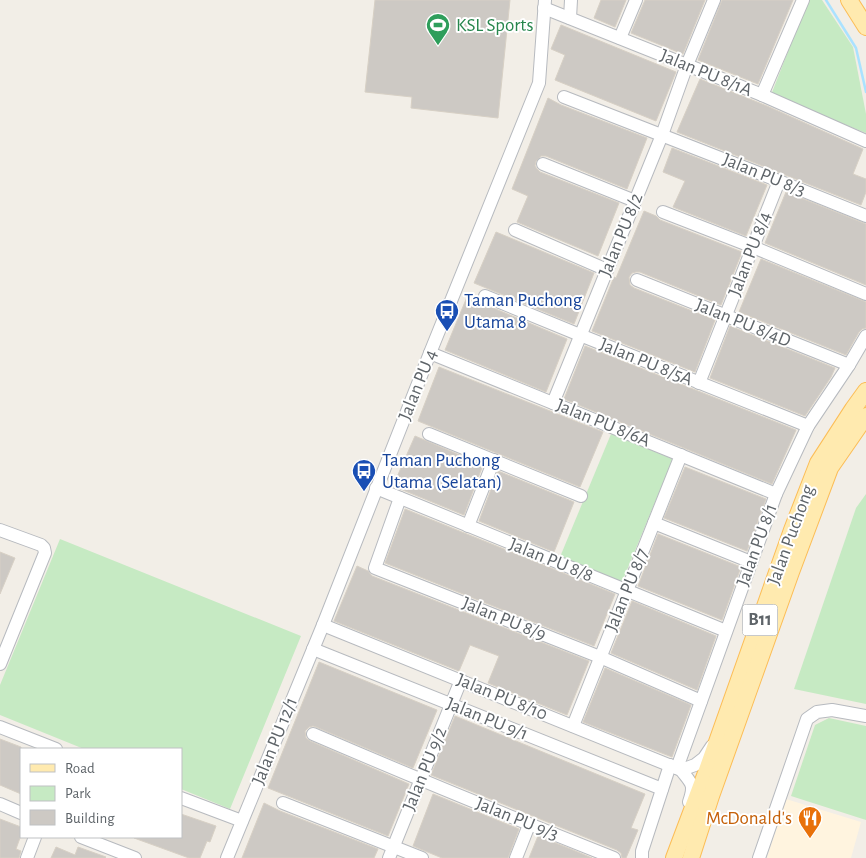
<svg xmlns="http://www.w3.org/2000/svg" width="866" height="858" viewBox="0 0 866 858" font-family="'Alegreya Sans',sans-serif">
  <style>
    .commercial { fill: #fff4df }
    .green { fill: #c6eac3 }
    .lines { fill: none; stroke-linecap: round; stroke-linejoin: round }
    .stream { stroke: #aae2ff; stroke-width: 2.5 }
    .building { fill: #cdc9c4; stroke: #d7d0c5 }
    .minor-casing { stroke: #b7babf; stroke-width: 14 }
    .major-casing { stroke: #fcbd56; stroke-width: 18 }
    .minor { stroke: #fff; stroke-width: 12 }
    .major { stroke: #ffeaaf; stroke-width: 16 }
    .labels { text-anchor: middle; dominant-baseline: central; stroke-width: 4; stroke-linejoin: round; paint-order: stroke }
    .shield { fill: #fff; stroke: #8e9296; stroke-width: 1 }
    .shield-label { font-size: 18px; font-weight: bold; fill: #5e6469 }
    .leisure-label { font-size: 19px; fill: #27864d; stroke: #fff; text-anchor: start }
    .street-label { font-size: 19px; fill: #5e6469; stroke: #fff }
    .transit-label { font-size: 19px; fill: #164399; stroke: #fff; text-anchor: start }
    .food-label { font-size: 19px; fill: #c56008; stroke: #fff; text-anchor: end }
  </style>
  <rect width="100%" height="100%" fill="#f2eee7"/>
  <path class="commercial" d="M786,799L861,822L851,858H767Z"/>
  <g class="green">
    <path d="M808,0H822L853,47L866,114V133L771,95Z"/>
    <path d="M611,434L673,459L622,582L560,557Z"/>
    <path d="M866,494V704L794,689L856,508Z"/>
    <path d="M60,539L301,636L230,809L181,789V749H84L0,715V685Z"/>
    <path d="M829,718L866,726V820L791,796L815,725Z"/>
  </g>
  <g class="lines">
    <path class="stream" d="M826,0L856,48L866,92"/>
  </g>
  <g class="building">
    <path d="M375,0H510L498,118L411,108L412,97L365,92Z"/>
    <path d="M601,0H626L615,27L594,18Z"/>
    <path d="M645,0H705L683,54L631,33Z"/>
    <path d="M722,0H793L758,84L698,60Z"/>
    <path d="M561,25L676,72L656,121L555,80L565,55L551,49Z"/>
    <path d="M700,79L767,106L863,149L853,174L866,179V192L861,205L677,132Z"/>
    <path d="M548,98L561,105L647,138L627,189L546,156H541L536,161L535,166L537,169L540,172L619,203L598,256L517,222L528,196L512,189Z"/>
    <path d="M672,148L767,185L746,236L673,207L685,181L663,172Z"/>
    <path d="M786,192L866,224V285L765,243Z"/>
    <path d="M644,211L656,216L660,220L742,252L721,305L640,272H636L632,273L629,277L630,285L634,288L715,320L695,372L592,331L614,277L616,278Z"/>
    <path d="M496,232L594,273L574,324L474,283Z"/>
    <path d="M761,259L866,302V328L862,329L859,332L846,355L739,312Z"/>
    <path d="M467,297L567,339L546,392L445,350Z"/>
    <path d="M730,326L835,368L831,377L805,416L710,378Z"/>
    <path d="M585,346L796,430L772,484L564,399Z"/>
    <path d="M439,367L603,432L580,487L418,421Z"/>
    <path d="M415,436L483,465L464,515L393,486Z"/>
    <path d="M685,467L766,499L747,551L664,518Z"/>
    <path d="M498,471L574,502L554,552L479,521Z"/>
    <path d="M405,509L615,594L594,646L385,563Z"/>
    <path d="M658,534L741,567L722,620L638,586Z"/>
    <path d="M0,552L15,558L0,594Z"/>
    <path d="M357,566L368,571L372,576L589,661L567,715L488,683L499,656L470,645L459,671L334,621Z"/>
    <path d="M632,601L716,636L697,690L611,653Z"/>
    <path d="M319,662L437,710L413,768L316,727L313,726L309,727L305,731L306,738L310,741L409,784L388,836L268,788Z"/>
    <path d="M605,668L691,705L672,757L583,722Z"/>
    <path d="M455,716L645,794L631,828L638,830L626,858H622L621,853L617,850L431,775Z"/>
    <path d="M0,739L21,747V794L0,785Z"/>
    <path d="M433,794L519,829L508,858H442L413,846Z"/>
    <path d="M264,803L280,811L378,849L374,858H242Z"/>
    <path d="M181,814L216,826L210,842L207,841L200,858H189L134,838L181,837Z"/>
    <path d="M0,819L21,827V835L16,849L21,851L19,858H0Z"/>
    <path d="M538,836L573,850L592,858H529Z"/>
    <path d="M56,847L75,855L78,847L106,857L105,858H51Z"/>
  </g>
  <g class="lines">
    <g class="minor-casing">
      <g id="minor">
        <path d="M544,8L762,95L866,141"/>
        <path d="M570,18L571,0"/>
        <path d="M620,38L636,0"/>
        <path d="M762,95L803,0"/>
        <path d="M564,97L779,181L866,216"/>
        <path d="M543,164L635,201"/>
        <path d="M663,212L753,247L866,294"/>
        <path d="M515,230L607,270"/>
        <path d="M637,280L849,365"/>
        <path d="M485,296L580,335L808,426"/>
        <path d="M430,353L776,494"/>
        <path d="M699,383L779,181"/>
        <path d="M553,403L662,135L687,65L714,0"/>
        <path d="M429,434L581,496"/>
        <path d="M376,488L726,631"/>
        <path d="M400,498L375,568L600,657L701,701"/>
        <path d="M654,523L751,562"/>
        <path d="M468,526L494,460"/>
        <path d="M0,530L41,545L44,548L45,553L0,664"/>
        <path d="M323,625L681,770C692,784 695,784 689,802"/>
        <path d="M313,649L662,789"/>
        <path d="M573,726L681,455"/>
        <path d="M0,727L56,749"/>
        <path d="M313,734C413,777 513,818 614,858"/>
        <path d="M677,768L776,494L808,426L849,365L866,336"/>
        <path d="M681,770L695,765L704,758L712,746"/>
        <path d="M181,798L242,821"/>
        <path d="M283,803L422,858"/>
        <path d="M0,804L21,813"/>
        <path d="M81,837L135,858"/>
        <path d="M27,858L35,837"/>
        <path d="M227,858L323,625L430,353L539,83L545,0"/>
        <path d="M389,858L461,680"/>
        <path d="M516,858L529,825"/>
        <path d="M642,858V851L670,765"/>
        <path d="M759,858L807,719L817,712L832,710L866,716"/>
      </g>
    </g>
    <g class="major-casing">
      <g id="major">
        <path d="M849,0L866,27"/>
        <path d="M674,858L706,773L792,530L818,463L853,409L866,391"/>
        <path d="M691,858L711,796L791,572L830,468L866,416"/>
      </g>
    </g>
    <use href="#minor" class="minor"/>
    <use href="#major" class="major"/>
  </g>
  <defs>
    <g id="stadium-pin" transform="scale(1.25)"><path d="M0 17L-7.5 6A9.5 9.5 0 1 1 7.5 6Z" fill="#2e9e5b" stroke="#fff"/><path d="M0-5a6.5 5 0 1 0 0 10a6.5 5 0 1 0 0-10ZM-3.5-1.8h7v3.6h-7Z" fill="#fff"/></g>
    <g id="bus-pin" transform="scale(1.25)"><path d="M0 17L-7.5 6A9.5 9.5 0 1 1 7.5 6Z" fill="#1a4fb4" stroke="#fff"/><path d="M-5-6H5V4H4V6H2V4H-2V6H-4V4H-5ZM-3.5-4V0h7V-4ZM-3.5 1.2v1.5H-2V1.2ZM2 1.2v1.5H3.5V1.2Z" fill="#fff"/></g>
    <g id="restaurant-pin" transform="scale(1.25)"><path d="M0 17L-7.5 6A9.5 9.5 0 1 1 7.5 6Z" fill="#e8710a" stroke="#fff"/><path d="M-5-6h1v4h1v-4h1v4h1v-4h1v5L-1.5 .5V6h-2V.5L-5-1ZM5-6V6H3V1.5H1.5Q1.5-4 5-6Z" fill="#fff"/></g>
  </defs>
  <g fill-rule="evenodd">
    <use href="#stadium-pin" x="438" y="25"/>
    <use href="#bus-pin" x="447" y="311"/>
    <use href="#bus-pin" x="364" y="471"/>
    <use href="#restaurant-pin" x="810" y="818"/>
  </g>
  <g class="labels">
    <rect class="shield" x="742.5" y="604.5" width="35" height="31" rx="4"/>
    <g class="shield-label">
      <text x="760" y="620">B11</text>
    </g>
    <g class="leisure-label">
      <text x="456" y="25">KSL Sports</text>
    </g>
    <g class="street-label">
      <text transform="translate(706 73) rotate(22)">Jalan PU 8/1A</text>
      <text transform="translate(764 175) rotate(22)">Jalan PU 8/3</text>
      <text transform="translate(621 235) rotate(-68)">Jalan PU 8/2</text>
      <text transform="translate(750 254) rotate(-69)">Jalan PU 8/4</text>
      <text transform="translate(743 323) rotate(22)">Jalan PU 8/4D</text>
      <text transform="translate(646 362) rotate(22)">Jalan PU 8/5A</text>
      <text transform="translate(418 385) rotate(-68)">Jalan PU 4</text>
      <text transform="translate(603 423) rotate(22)">Jalan PU 8/6A</text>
      <text transform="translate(791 535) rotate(-70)">Jalan Puchong</text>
      <text transform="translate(757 545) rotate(-70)">Jalan PU 8/1</text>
      <text transform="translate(551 560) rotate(22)">Jalan PU 8/8</text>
      <text transform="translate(627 590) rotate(-68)">Jalan PU 8/7</text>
      <text transform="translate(504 619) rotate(22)">Jalan PU 8/9</text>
      <text transform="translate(502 697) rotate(22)">Jalan PU 8/10</text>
      <text transform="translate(487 719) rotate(22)">Jalan PU 9/1</text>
      <text transform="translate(275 741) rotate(-68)">Jalan PU 12/1</text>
      <text transform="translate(425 769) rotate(-68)">Jalan PU 9/2</text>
      <text transform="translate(517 819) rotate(22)">Jalan PU 9/3</text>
    </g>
    <g class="transit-label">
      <text x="464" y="300">Taman Puchong<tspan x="464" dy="22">Utama 8</tspan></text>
      <text x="382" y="460">Taman Puchong<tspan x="382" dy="22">Utama (Selatan)</tspan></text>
    </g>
    <g class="food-label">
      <text x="792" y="818">McDonald's</text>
    </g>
  </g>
  <rect x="20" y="748" width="162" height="90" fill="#ffffff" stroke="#bfc1c3"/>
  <rect x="30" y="764" width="25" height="8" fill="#ffeaaf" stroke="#bfc1c3"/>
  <text x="65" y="773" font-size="15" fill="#5e6469">Road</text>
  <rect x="30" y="786" width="25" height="15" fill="#c6eac3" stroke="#bfc1c3"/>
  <text x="65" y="798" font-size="15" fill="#5e6469">Park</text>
  <rect x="30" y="810" width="25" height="15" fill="#cdc9c4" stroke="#bfc1c3"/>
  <text x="65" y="823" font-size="15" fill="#5e6469">Building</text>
</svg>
